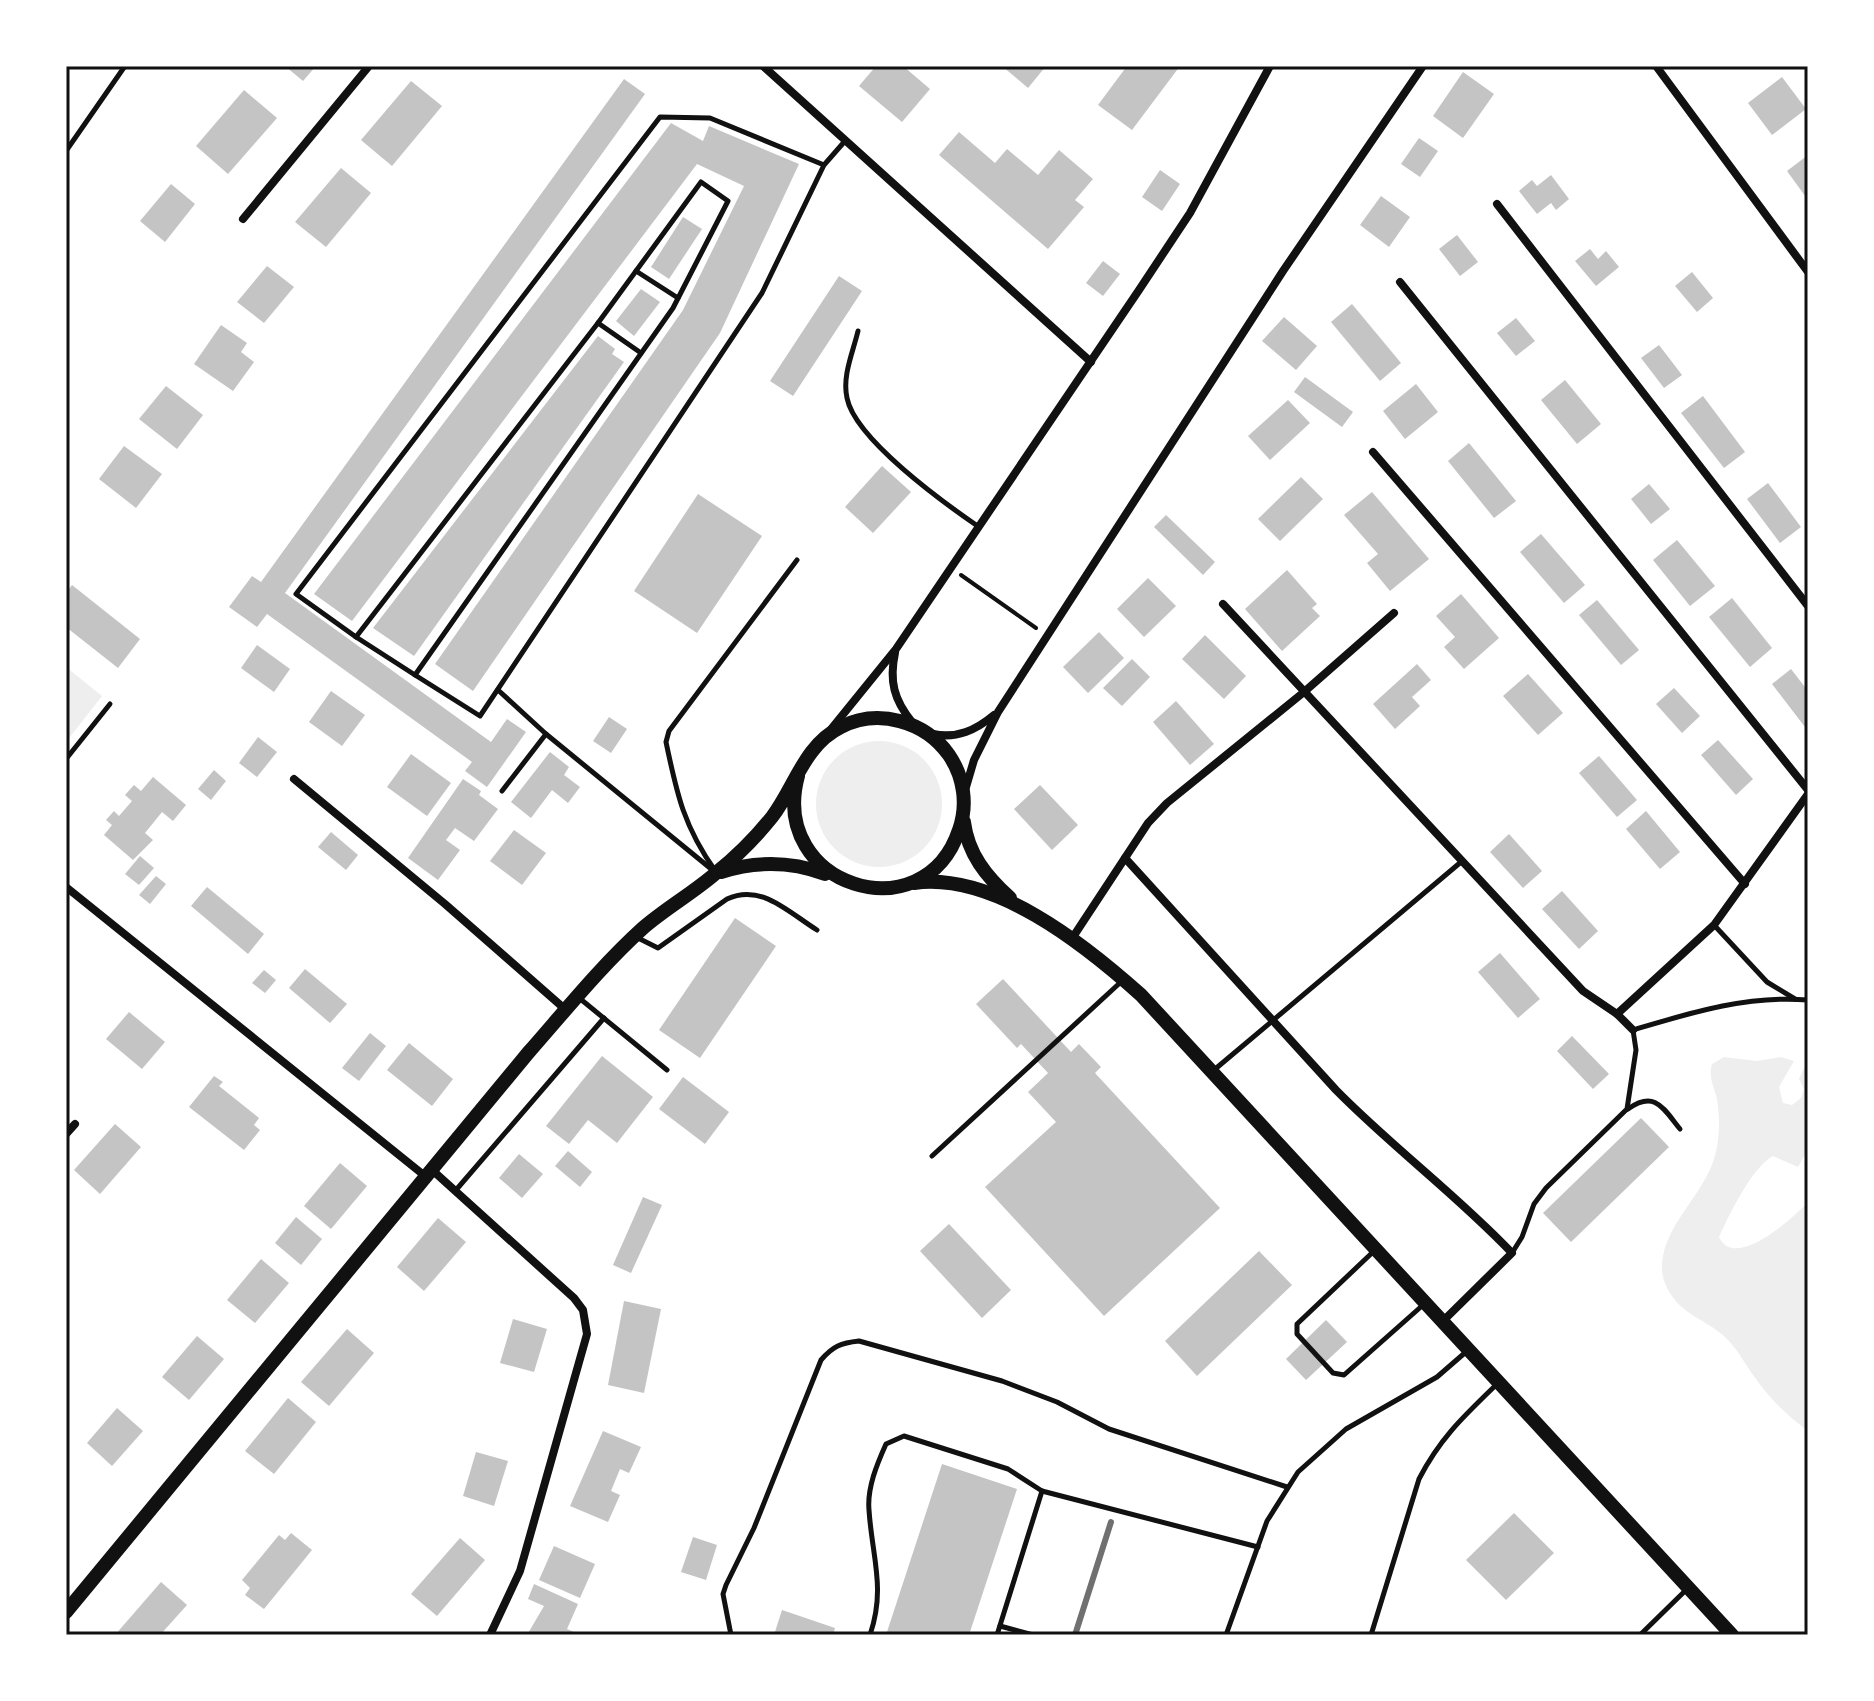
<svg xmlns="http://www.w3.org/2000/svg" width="1874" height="1701" viewBox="0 0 1874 1701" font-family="Barlow,sans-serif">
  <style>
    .green { fill: #eee }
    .building { fill: #c4c4c4 }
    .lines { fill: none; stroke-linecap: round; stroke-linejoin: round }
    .path { stroke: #111; stroke-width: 4 }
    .service { stroke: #111; stroke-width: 5 }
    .minor { stroke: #111; stroke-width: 8 }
    .secondary { stroke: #111; stroke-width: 14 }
    .rail { stroke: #707070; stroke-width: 6 }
    .neatline { fill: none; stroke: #111; stroke-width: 3 }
  </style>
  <rect width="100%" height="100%" fill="#fff"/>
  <g class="green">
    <path d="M66,667L102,696L66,742Z"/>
    <circle cx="879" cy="804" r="63"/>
    <path d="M1724,1057L1757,1061L1781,1057L1794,1061L1779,1087L1783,1103L1792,1105L1801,1098L1804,1089L1799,1079L1804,1068H1808V1149L1798,1167L1773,1156C1752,1167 1729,1215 1719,1237C1735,1271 1792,1219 1808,1202V1431C1786,1415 1769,1398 1753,1375C1745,1364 1738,1350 1728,1340C1711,1322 1685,1316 1672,1296C1663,1283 1660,1271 1663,1256C1670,1220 1703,1194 1714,1159C1720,1140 1720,1119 1717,1099C1714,1086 1708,1078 1712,1064Z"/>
  </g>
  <g class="building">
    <path d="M285,66H316L303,81Z"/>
    <path d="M876,66H903L930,89L902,122L859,86Z"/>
    <path d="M1002,66H1046L1028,88Z"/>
    <path d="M1127,66H1180L1132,130L1098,105Z"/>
    <path d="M1463,72L1494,94L1463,138L1433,116Z"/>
    <path d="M1782,77L1806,109L1772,135L1748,103Z"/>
    <path d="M624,79L645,94L285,593L491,742L507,719L526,732L487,787L465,771L472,762L267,614L257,627L229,607L252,576L261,582Z"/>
    <path d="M411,81L442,106L392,166L361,140Z"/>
    <path d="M244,90L277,118L228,174L196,146Z"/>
    <path d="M671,123L703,141L709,126L799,164L720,333L473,691L435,664L683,310L744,186L697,164L352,621L314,594Z"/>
    <path d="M959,132L995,163L1007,149L1038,175L1059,150L1093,179L1075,200L1084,207L1048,249L939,155Z"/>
    <path d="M1419,138L1438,151L1420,177L1401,164Z"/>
    <path d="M1808,155V200L1787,171Z"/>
    <path d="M341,168L371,193L326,247L295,222Z"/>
    <path d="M1160,170L1180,184L1162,211L1142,197Z"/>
    <path d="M1551,175L1569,199L1556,210L1551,203L1537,214L1519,191L1532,180L1537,186Z"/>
    <path d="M171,184L195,204L165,242L140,221Z"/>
    <path d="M1381,196L1410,217L1389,247L1360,225Z"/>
    <path d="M683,217L702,229L669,279L651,267Z"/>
    <path d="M1457,235L1478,262L1460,276L1439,249Z"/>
    <path d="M1590,249L1598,259L1606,251L1619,267L1596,286L1575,261Z"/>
    <path d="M1103,261L1120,274L1103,296L1086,283Z"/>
    <path d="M267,266L294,287L264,323L237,302Z"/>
    <path d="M1692,272L1713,298L1697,312L1675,286Z"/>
    <path d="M839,276L862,291L793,396L770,381Z"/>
    <path d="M641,289L660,302L634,336L616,321Z"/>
    <path d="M1352,304L1401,363L1380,381L1331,322Z"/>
    <path d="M1284,317L1317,346L1296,370L1262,341Z"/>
    <path d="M1516,318L1535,341L1516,356L1497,333Z"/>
    <path d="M221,325L247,343L241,352L254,362L233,391L194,364Z"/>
    <path d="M598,336L615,349L612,354L624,362L414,656L373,628Z"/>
    <path d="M1659,345L1682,375L1664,388L1641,358Z"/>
    <path d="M1305,377L1353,412L1342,427L1294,392Z"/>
    <path d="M1565,380L1601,424L1577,444L1541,400Z"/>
    <path d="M1416,384L1438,412L1405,439L1383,411Z"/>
    <path d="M166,386L203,415L177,449L139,419Z"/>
    <path d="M1703,396L1745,452L1724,468L1681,413Z"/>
    <path d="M1288,400L1310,423L1270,460L1248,436Z"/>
    <path d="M1469,443L1516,501L1494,518L1448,461Z"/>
    <path d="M124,446L162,474L136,508L99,479Z"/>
    <path d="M882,466L911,492L873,533L845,507Z"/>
    <path d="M1301,477L1323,499L1280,541L1258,519Z"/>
    <path d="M1768,483L1801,527L1780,543L1747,499Z"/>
    <path d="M1649,484L1670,509L1651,524L1631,499Z"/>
    <path d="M1372,492L1429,559L1390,591L1367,563L1378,554L1344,515Z"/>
    <path d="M698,494L762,536L697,633L634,591Z"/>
    <path d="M1166,515L1215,562L1203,575L1154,527Z"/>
    <path d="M1541,534L1585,585L1564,603L1520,552Z"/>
    <path d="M1677,540L1715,586L1690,606L1653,560Z"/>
    <path d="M1287,570L1317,604L1312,608L1320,616L1282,651L1245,609Z"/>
    <path d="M1148,578L1176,606L1144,637L1117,609Z"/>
    <path d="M72,585L140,639L118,668L66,627V593Z"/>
    <path d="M1461,594L1499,638L1464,669L1444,647L1455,637L1436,616Z"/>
    <path d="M1732,598L1772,648L1750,667L1709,617Z"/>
    <path d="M1597,600L1639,650L1621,665L1579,615Z"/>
    <path d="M1099,632L1124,658L1088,693L1063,667Z"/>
    <path d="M1205,635L1246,676L1224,699L1182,659Z"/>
    <path d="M257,645L290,669L274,692L241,668Z"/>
    <path d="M1132,659L1150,677L1122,706L1103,688Z"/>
    <path d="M1417,664L1431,680L1412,697L1420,706L1395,729L1373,704Z"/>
    <path d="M1791,669L1808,691V731L1772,684Z"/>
    <path d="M1528,674L1563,713L1538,735L1503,696Z"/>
    <path d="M1674,688L1700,716L1682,733L1656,704Z"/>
    <path d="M331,691L365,715L342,746L309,722Z"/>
    <path d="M1176,701L1214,744L1190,765L1153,722Z"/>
    <path d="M609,717L627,729L611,753L593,741Z"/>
    <path d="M258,737L277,752L257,777L239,763Z"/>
    <path d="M1718,740L1753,779L1736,795L1701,755Z"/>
    <path d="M550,752L569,767L564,775L580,787L568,803L552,790L531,818L511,802Z"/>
    <path d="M411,754L451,783L427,816L387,787Z"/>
    <path d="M1599,756L1637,800L1617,817L1579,773Z"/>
    <path d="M214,770L226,781L211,800L198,789Z"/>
    <path d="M153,777L186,805L173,821L162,812L145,833L153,840L133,860L104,835L112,825L106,820L114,811L119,816L132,801L125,795L134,785L141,791Z"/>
    <path d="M463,779L481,791L479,795L498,809L474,841L455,828L446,840L460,850L438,880L408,858Z"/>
    <path d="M1040,785L1078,825L1052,850L1014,809Z"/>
    <path d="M1646,811L1680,852L1660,869L1626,829Z"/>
    <path d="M514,830L546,853L522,885L490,861Z"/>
    <path d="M331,832L358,855L346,870L318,847Z"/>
    <path d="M1509,834L1542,871L1523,888L1490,852Z"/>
    <path d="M140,856L154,868L139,885L125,874Z"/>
    <path d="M156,876L166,884L150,904L139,895Z"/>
    <path d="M207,887L264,934L248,954L191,906Z"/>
    <path d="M1562,891L1598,931L1579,949L1542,909Z"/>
    <path d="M735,918L776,946L700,1058L659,1030Z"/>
    <path d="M1500,953L1540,999L1518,1018L1478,972Z"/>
    <path d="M305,969L347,1004L330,1023L289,988Z"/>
    <path d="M264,970L276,980L265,993L252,983Z"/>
    <path d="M1003,979L1071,1052L1079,1044L1101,1067L1095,1073L1220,1208L1104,1316L985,1187L1056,1122L1028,1092L1048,1073L1021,1044L1017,1048L976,1004Z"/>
    <path d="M129,1012L165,1042L142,1069L106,1039Z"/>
    <path d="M370,1033L386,1046L359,1081L342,1068Z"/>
    <path d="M1572,1036L1609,1074L1593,1089L1557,1051Z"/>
    <path d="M409,1043L453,1079L432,1106L387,1070Z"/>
    <path d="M602,1056L653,1097L617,1143L588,1120L569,1144L546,1126Z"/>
    <path d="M214,1076L223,1082L219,1086L259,1118L254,1125L260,1130L244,1150L189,1107Z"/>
    <path d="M683,1077L729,1112L705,1144L659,1109Z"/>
    <path d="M1641,1118L1669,1147L1571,1242L1543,1213Z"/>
    <path d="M115,1124L141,1147L100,1194L74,1170Z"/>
    <path d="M568,1151L592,1172L580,1187L555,1166Z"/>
    <path d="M519,1154L543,1174L522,1198L499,1178Z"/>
    <path d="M340,1163L367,1186L331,1229L304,1206Z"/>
    <path d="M643,1197L662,1205L631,1273L613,1265Z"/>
    <path d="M296,1217L322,1239L301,1265L275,1243Z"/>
    <path d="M438,1218L466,1242L424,1291L397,1267Z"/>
    <path d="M949,1224L1011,1290L982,1318L920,1251Z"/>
    <path d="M1259,1251L1292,1285L1197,1376L1165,1341Z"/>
    <path d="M261,1259L289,1283L255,1323L227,1300Z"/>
    <path d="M624,1301L661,1309L644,1393L608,1385Z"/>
    <path d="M513,1319L547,1329L534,1372L500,1363Z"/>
    <path d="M1326,1320L1347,1342L1306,1380L1286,1359Z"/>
    <path d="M347,1329L374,1353L329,1406L301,1382Z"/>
    <path d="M197,1336L224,1359L189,1400L162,1377Z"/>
    <path d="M288,1398L316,1422L274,1474L245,1451Z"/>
    <path d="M117,1408L143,1431L112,1466L87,1443Z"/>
    <path d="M603,1431L641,1447L629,1473L620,1469L611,1491L620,1495L608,1522L570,1506Z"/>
    <path d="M476,1452L508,1461L494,1506L463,1496Z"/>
    <path d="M942,1464L1017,1489L969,1635H886Z"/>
    <path d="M1514,1513L1554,1553L1506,1600L1466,1560Z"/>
    <path d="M291,1533L312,1550L264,1609L245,1595L250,1588L242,1580L279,1535L285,1540Z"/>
    <path d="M693,1537L717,1545L706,1580L681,1572Z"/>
    <path d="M460,1538L485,1560L437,1616L411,1594Z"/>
    <path d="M554,1546L595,1564L580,1598L539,1580Z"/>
    <path d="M161,1582L187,1605L160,1635H115Z"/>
    <path d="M534,1584L578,1604L567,1629L581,1635H527L544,1606L528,1599Z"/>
    <path d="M782,1610L835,1628L833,1635H774Z"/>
  </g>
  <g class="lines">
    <path class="path" d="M961,575L1036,628"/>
    <g class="service">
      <path d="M66,151L125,66"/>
      <path d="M824,165L762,293L480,716L415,675L673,308L728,201L701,182L598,323L356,637L296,594L660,117L710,118L824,165L845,141"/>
      <path d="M636,271L678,298"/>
      <path d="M598,323L641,353"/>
      <path d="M858,331C853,352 842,376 847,398C855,439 944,503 979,527"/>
      <path d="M356,637L415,675"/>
      <path d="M498,690L546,734L710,868"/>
      <path d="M66,759L110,704"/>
      <path d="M502,791L546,734"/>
      <path d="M716,872C684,827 677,795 666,742L669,731L797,560"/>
      <path d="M1714,925L1767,982L1795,999"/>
      <path d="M636,937L658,948L727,899C761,883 788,912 817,930"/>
      <path d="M578,997L667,1070"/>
      <path d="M1214,1070L1461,862"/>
      <path d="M1628,1109C1655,1090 1663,1108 1680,1129"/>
      <path d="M932,1156L1123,980"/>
      <path d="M456,1190L604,1018"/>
      <path d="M1374,1251L1297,1324V1334L1333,1373L1344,1375L1423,1305"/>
      <path d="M1512,1253L1522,1237L1534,1204L1546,1188L1627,1109L1636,1050L1633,1030C1690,1013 1747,995 1808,1000"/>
      <path d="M1000,1626L1033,1635"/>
      <path d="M731,1635L723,1594L726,1585L754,1528L821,1360C833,1346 841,1343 859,1341L1002,1381L1057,1402L1109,1429L1287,1487"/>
      <path d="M870,1635C886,1588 872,1557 869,1510C867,1488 877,1464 886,1444L904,1436L1008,1469L1042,1491L1258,1547"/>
      <path d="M997,1635L1042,1491"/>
      <path d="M1226,1635L1267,1521L1298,1472L1346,1429L1437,1377L1467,1351"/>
      <path d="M1371,1635L1419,1479C1440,1438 1464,1416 1497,1384"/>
      <path d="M1640,1635L1687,1589"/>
    </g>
    <g class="minor">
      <path d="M763,66L1091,362"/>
      <path d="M1656,66L1808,272"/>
      <path d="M1497,204L1808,606"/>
      <path d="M243,219L369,66"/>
      <path d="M1400,282L1808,790"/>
      <path d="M1373,452L1745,884"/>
      <path d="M1223,604L1583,991L1617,1014L1633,1030"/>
      <path d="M895,653C889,681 894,700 912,722"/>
      <path d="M832,728L896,649L1139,290L1190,213L1270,66"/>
      <path d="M933,734C957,739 976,730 994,715"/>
      <path d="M294,779L445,904L566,1010"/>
      <path d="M966,787L974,760L998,712L1283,271L1423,66"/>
      <path d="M1125,858L1336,1090C1392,1147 1457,1195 1512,1253L1442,1322"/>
      <path d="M66,887L425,1176"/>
      <path d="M1071,940L1148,823L1167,803L1304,692L1394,613"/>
      <path d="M1617,1014L1714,925L1808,794"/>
      <path d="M66,1134L75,1124"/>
      <path d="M431,1169L574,1298L583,1310L587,1334L520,1571L490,1635"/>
    </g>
    <g class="secondary">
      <path d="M964,822C968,854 986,876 1010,898"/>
      <path d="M721,872C756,861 790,861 825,874"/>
      <path d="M914,883C994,872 1084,944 1141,995L1732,1635"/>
      <path d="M66,1612L528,1053C565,1011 601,966 643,928C666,908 693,893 716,873C736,857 756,837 772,817C795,787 804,745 841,727C878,708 925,721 949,755C964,777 968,805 959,830C924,935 768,886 798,776"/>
    </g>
    <path class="rail" d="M1075,1635L1111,1522"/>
  </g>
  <rect width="1874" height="1701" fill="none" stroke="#ffffff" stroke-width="136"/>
  <rect x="68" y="68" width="1738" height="1565" class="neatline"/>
</svg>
